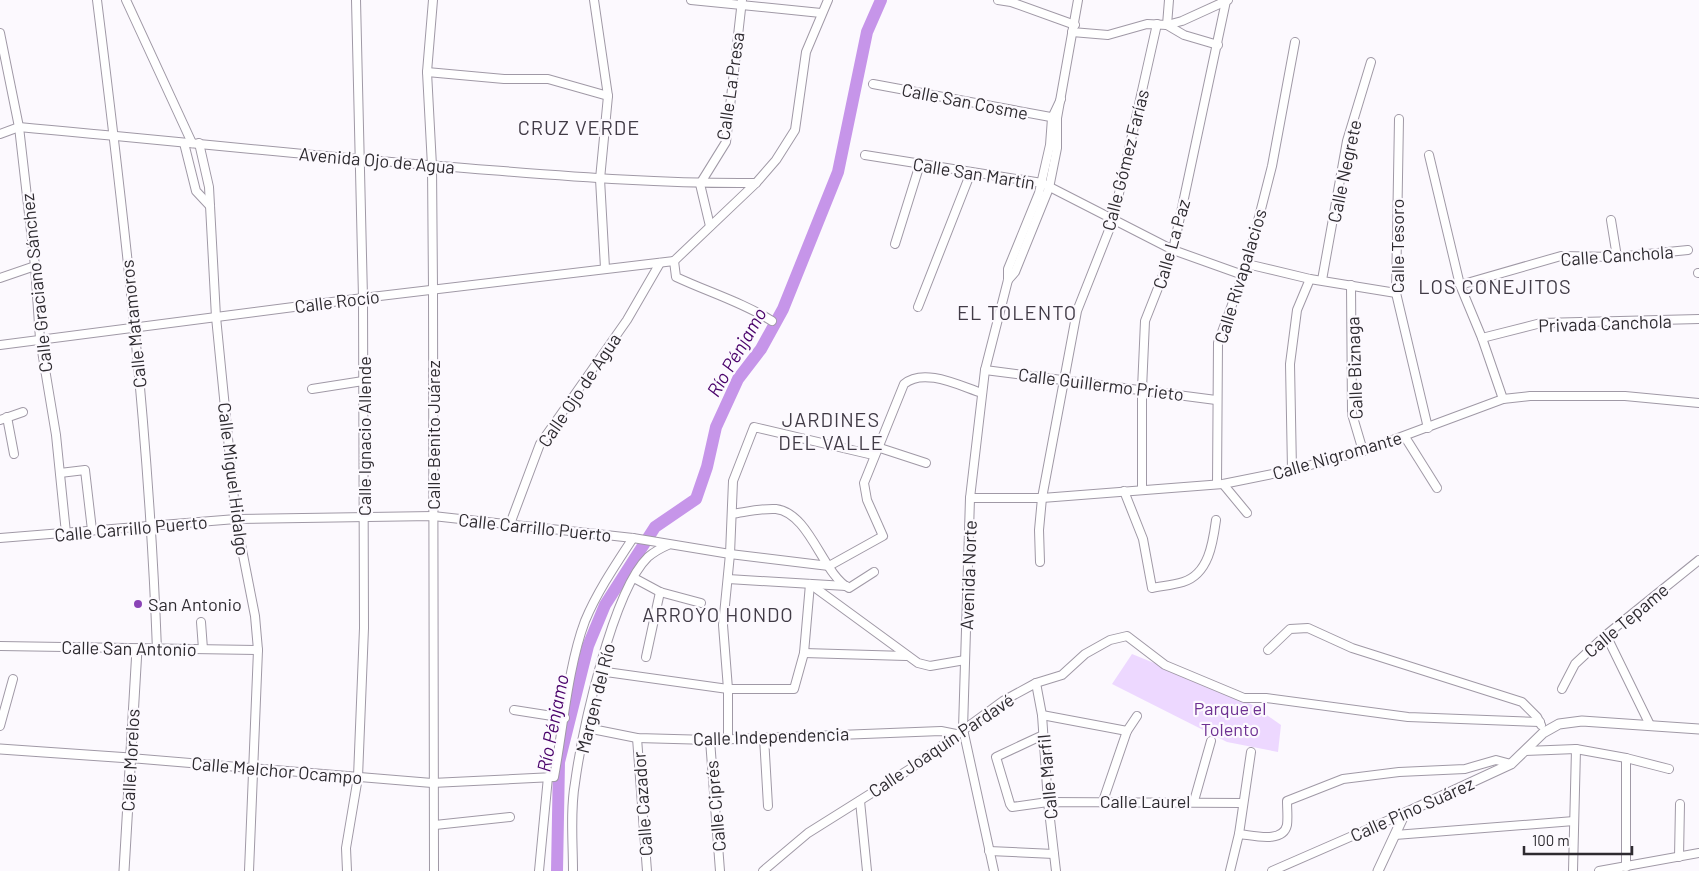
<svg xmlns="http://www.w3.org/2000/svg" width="1699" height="871" viewBox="0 0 1699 871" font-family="Barlow,sans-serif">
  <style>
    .green { fill: #edd8ff }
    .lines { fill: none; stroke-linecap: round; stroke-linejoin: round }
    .river { stroke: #c695e9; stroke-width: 12 }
    .minor-casing { stroke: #a099a6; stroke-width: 10 }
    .tertiary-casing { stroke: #a099a6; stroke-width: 11 }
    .minor { stroke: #fff; stroke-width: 8 }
    .tertiary { stroke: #fff; stroke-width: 9 }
    .poi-dot { fill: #8a43b6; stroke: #fcf9fe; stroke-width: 2 }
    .labels { text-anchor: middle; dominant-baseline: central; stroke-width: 4.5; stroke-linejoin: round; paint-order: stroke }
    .street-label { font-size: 18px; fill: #2e2b30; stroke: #fcf9fe }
    .poi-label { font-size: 18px; fill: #2e2b30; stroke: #fcf9fe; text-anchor: start }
    .park-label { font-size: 18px; fill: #6e3192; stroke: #fcf9fe }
    .water-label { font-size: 19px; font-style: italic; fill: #49016a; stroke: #fcf9fe }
    .quarter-label { font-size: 20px; letter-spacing: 1px; fill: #413b46; stroke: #fcf9fe }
  </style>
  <rect width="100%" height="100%" fill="#fcf9fe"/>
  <path class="green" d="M1132,654L1245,700L1281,725L1278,752L1227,742L1112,684Z"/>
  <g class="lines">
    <path class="river" d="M557,871L559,762L588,646L605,605L655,527L696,499L707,467L716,427L738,379L761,349L783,309L838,172L867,32L881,0"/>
    <g class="minor-casing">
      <g id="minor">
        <path d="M97,0C124,216 149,432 157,650"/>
        <path d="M126,0L192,143"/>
        <path d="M433,0L427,72L432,166L433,289L434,871"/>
        <path d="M594,0L608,96L600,179L605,268"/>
        <path d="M691,0L821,13"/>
        <path d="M998,0L1011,2L1075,25"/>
        <path d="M1167,25L1184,35L1218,45"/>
        <path d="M1167,25L1169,0"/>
        <path d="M1072,32L1108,35L1147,24L1167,25L1182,21L1228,0"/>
        <path d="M0,33L19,127L35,266L40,339L56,435L66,533"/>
        <path d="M427,72L504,79H548L608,96"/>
        <path d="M873,84L1056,118"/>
        <path d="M1399,119L1396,293L1428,428"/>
        <path d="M0,134L19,127C175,141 332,158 489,170C578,177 667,184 756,183"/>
        <path d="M184,143L196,191L210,206"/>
        <path d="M199,143L209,187L216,317L236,519L255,616L258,650L249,871"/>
        <path d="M865,155L1042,183L1173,250L1243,275"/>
        <path d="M1429,155L1460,285L1482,338L1503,399"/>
        <path d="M1611,220L1617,257"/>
        <path d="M710,226L700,184L726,142L742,0"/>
        <path d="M895,244L920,164"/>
        <path d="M674,261L756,183L776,160L795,130L806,52L828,0"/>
        <path d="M674,261L676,277C708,292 742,302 772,321"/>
        <path d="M1247,264L1310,279L1396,293"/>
        <path d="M1698,273H1699"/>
        <path d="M0,278L35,266"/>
        <path d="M1008,280L1015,272L1049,188L1057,148V118L1078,0"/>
        <path d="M1322,280L1347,141L1371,62"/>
        <path d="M1351,285L1352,414L1363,451"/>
        <path d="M1460,285L1561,256L1617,257L1688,250"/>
        <path d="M918,307L971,172"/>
        <path d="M1482,338L1541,323L1699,319"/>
        <path d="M0,345L363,298L674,261"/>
        <path d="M985,370L1216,400"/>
        <path d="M312,389L363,381"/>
        <path d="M7,417L14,454"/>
        <path d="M0,420L23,412"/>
        <path d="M1405,437L1437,488"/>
        <path d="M877,447L926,463"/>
        <path d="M1292,470L1290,364L1297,310L1310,279"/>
        <path d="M60,473L85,470L92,530"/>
        <path d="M1217,484L1218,343L1247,264L1272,166L1295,42"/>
        <path d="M1223,484L1247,513"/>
        <path d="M1142,490V389L1145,321L1173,250L1226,1"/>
        <path d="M1124,491L1143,539L1152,588C1162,586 1173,585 1183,582C1209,574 1213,542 1216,520"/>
        <path d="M970,498H1042L1223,484L1292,470L1363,451L1503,399L1530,396H1625L1699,403"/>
        <path d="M732,514C746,512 762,508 776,509C810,513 823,575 849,588L874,572"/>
        <path d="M510,524L540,444L627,320L660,263"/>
        <path d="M0,538L236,519L433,516L633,538L730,554L829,566L883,536L867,500L864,483L904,384C924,367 960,386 982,393"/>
        <path d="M1040,562L1039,530L1042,498L1077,311L1113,220L1157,24"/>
        <path d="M634,578L660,592L701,603"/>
        <path d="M728,579L846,586"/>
        <path d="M810,584L918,663L930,666L965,660"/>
        <path d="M201,622L203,649"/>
        <path d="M1606,635L1650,725"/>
        <path d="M0,646L258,650"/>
        <path d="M1268,650L1290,629L1308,628L1352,648L1522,702L1537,717L1541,725"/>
        <path d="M804,653L906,656"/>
        <path d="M646,657L660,592"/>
        <path d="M599,671L728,689H794L804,653L810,584"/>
        <path d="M1036,683L1042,715L1048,802L1056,871"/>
        <path d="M1562,689L1575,664L1606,635L1699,560"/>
        <path d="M514,710L565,718"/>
        <path d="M1042,715L1127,731"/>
        <path d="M0,726L13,679"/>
        <path d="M587,728L637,738L710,740L941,731L956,734"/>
        <path d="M1043,735L996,757L1010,804L1012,807L1048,802L1242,803"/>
        <path d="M764,737L768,806"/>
        <path d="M637,738L647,871"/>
        <path d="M728,739V689L723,625L730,554L733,481L754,427L873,455"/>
        <path d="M710,740L720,871"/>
        <path d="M1525,751L1576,749L1626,758L1669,769"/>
        <path d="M130,758L432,783L554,777C563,729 568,666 585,621C597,592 616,564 633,538"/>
        <path d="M1626,758V867"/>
        <path d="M860,801L867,871"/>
        <path d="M1103,801L1127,731L1137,716"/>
        <path d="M1194,801L1211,741"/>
        <path d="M435,825L510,817"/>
        <path d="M1239,834C1252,835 1283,844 1287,825C1288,818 1287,808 1287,801L1343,779L1399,772L1465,769L1496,760L1511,764"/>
        <path d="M1395,835L1574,821"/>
        <path d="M989,851L1054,854"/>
        <path d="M1679,857L1680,804"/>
        <path d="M347,871L346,848L358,777L364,628L363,298L356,0"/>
        <path d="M539,871L548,777"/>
        <path d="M573,871C573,843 570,811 575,783C582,732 612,592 648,557C654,552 661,548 668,545"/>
        <path d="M763,871L808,833L910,769L1003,701L1036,683L1062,675L1085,654L1110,640L1127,636L1165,665L1244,698H1266L1408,717L1540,722"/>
        <path d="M994,871L963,729L970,498L985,370L1008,280V269L1039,193L1050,145L1052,118L1061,99"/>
        <path d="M1230,871L1239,834L1251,752"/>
        <path d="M1272,871L1405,813"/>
        <path d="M1573,871L1576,749"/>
        <path d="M1599,871L1699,853"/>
      </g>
    </g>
    <g class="tertiary-casing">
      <g id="tertiary">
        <path d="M0,749L130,758"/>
        <path d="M124,871L137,649"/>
        <path d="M1378,871L1405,813L1511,764L1543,733L1559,724L1582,721L1699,729"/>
      </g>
    </g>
    <use href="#minor" class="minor"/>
    <use href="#tertiary" class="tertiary"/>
  </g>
  <circle class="poi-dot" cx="138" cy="604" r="5"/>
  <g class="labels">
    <g class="street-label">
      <text transform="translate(730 86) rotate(-82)">Calle La Presa</text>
      <text transform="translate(965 101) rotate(11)">Calle San Cosme</text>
      <text transform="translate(377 160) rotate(5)">Avenida Ojo de Agua</text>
      <text transform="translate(1125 160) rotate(-76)">Calle Gómez Farías</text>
      <text transform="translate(1344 171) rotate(-78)">Calle Negrete</text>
      <text transform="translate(974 173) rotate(9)">Calle San Martín</text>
      <text transform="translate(1171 244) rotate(-74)">Calle La Paz</text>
      <text transform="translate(1397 246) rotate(-90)">Calle Tesoro</text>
      <text transform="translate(1617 255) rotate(-4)">Calle Canchola</text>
      <text transform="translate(1240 276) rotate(-73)">Calle Rivapalacios</text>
      <text transform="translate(36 283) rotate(-96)">Calle Graciano Sánchez</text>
      <text transform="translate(337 301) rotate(-7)">Calle Rocío</text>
      <text transform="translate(1605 323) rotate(-2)">Privada Canchola</text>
      <text transform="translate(133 324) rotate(-96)">Calle Matamoros</text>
      <text transform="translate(1354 368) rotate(-92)">Calle Biznaga</text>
      <text transform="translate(1101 384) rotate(7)">Calle Guillermo Prieto</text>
      <text transform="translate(579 390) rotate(-56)">Calle Ojo de Agua</text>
      <text transform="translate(433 435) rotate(-90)">Calle Benito Juárez</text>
      <text transform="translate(364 436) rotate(-90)">Calle Ignacio Allende</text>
      <text transform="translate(1337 455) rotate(-16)">Calle Nigromante</text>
      <text transform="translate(234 479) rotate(83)">Calle Miguel Hidalgo</text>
      <text transform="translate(535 527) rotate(6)">Calle Carrillo Puerto</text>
      <text transform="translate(131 528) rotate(-5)">Calle Carrillo Puerto</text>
      <text transform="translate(968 575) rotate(-88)">Avenida Norte</text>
      <text transform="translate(1626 620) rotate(-40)">Calle Tepame</text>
      <text transform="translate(129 648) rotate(1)">Calle San Antonio</text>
      <text transform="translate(595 698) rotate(-76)">Margen del Río</text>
      <text transform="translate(771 736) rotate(-2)">Calle Independencia</text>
      <text transform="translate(941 745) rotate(-34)">Calle Joaquín Pardavé</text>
      <text transform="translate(130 760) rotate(-87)">Calle Morelos</text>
      <text transform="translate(277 770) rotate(5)">Calle Melchor Ocampo</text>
      <text transform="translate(1047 777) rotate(-95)">Calle Marfil</text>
      <text x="1145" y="801">Calle Laurel</text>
      <text transform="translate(642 804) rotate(-94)">Calle Cazador</text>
      <text transform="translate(715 806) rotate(-95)">Calle Ciprés</text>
      <text transform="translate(1412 809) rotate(-24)">Calle Pino Suárez</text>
    </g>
    <g class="poi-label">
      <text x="148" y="604">San Antonio</text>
    </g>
    <g class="park-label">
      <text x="1230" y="708">Parque el<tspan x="1230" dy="21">Tolento</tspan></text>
    </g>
    <g class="water-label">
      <text transform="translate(736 352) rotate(-60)">Río Pénjamo</text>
      <text transform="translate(552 723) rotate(-79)">Río Pénjamo</text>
    </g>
    <g class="quarter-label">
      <text x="579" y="127">CRUZ VERDE</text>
      <text x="1495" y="286">LOS CONEJITOS</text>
      <text x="1017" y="312">EL TOLENTO</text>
      <text x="831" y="419">JARDINES<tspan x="831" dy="23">DEL VALLE</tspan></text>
      <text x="718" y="614">ARROYO HONDO</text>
    </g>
  </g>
  <path d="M1524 846v8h108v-8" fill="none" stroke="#2e2b30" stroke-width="2.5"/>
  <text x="1532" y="846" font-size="15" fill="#2e2b30" stroke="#fcf9fe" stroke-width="4" paint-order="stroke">100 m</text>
</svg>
